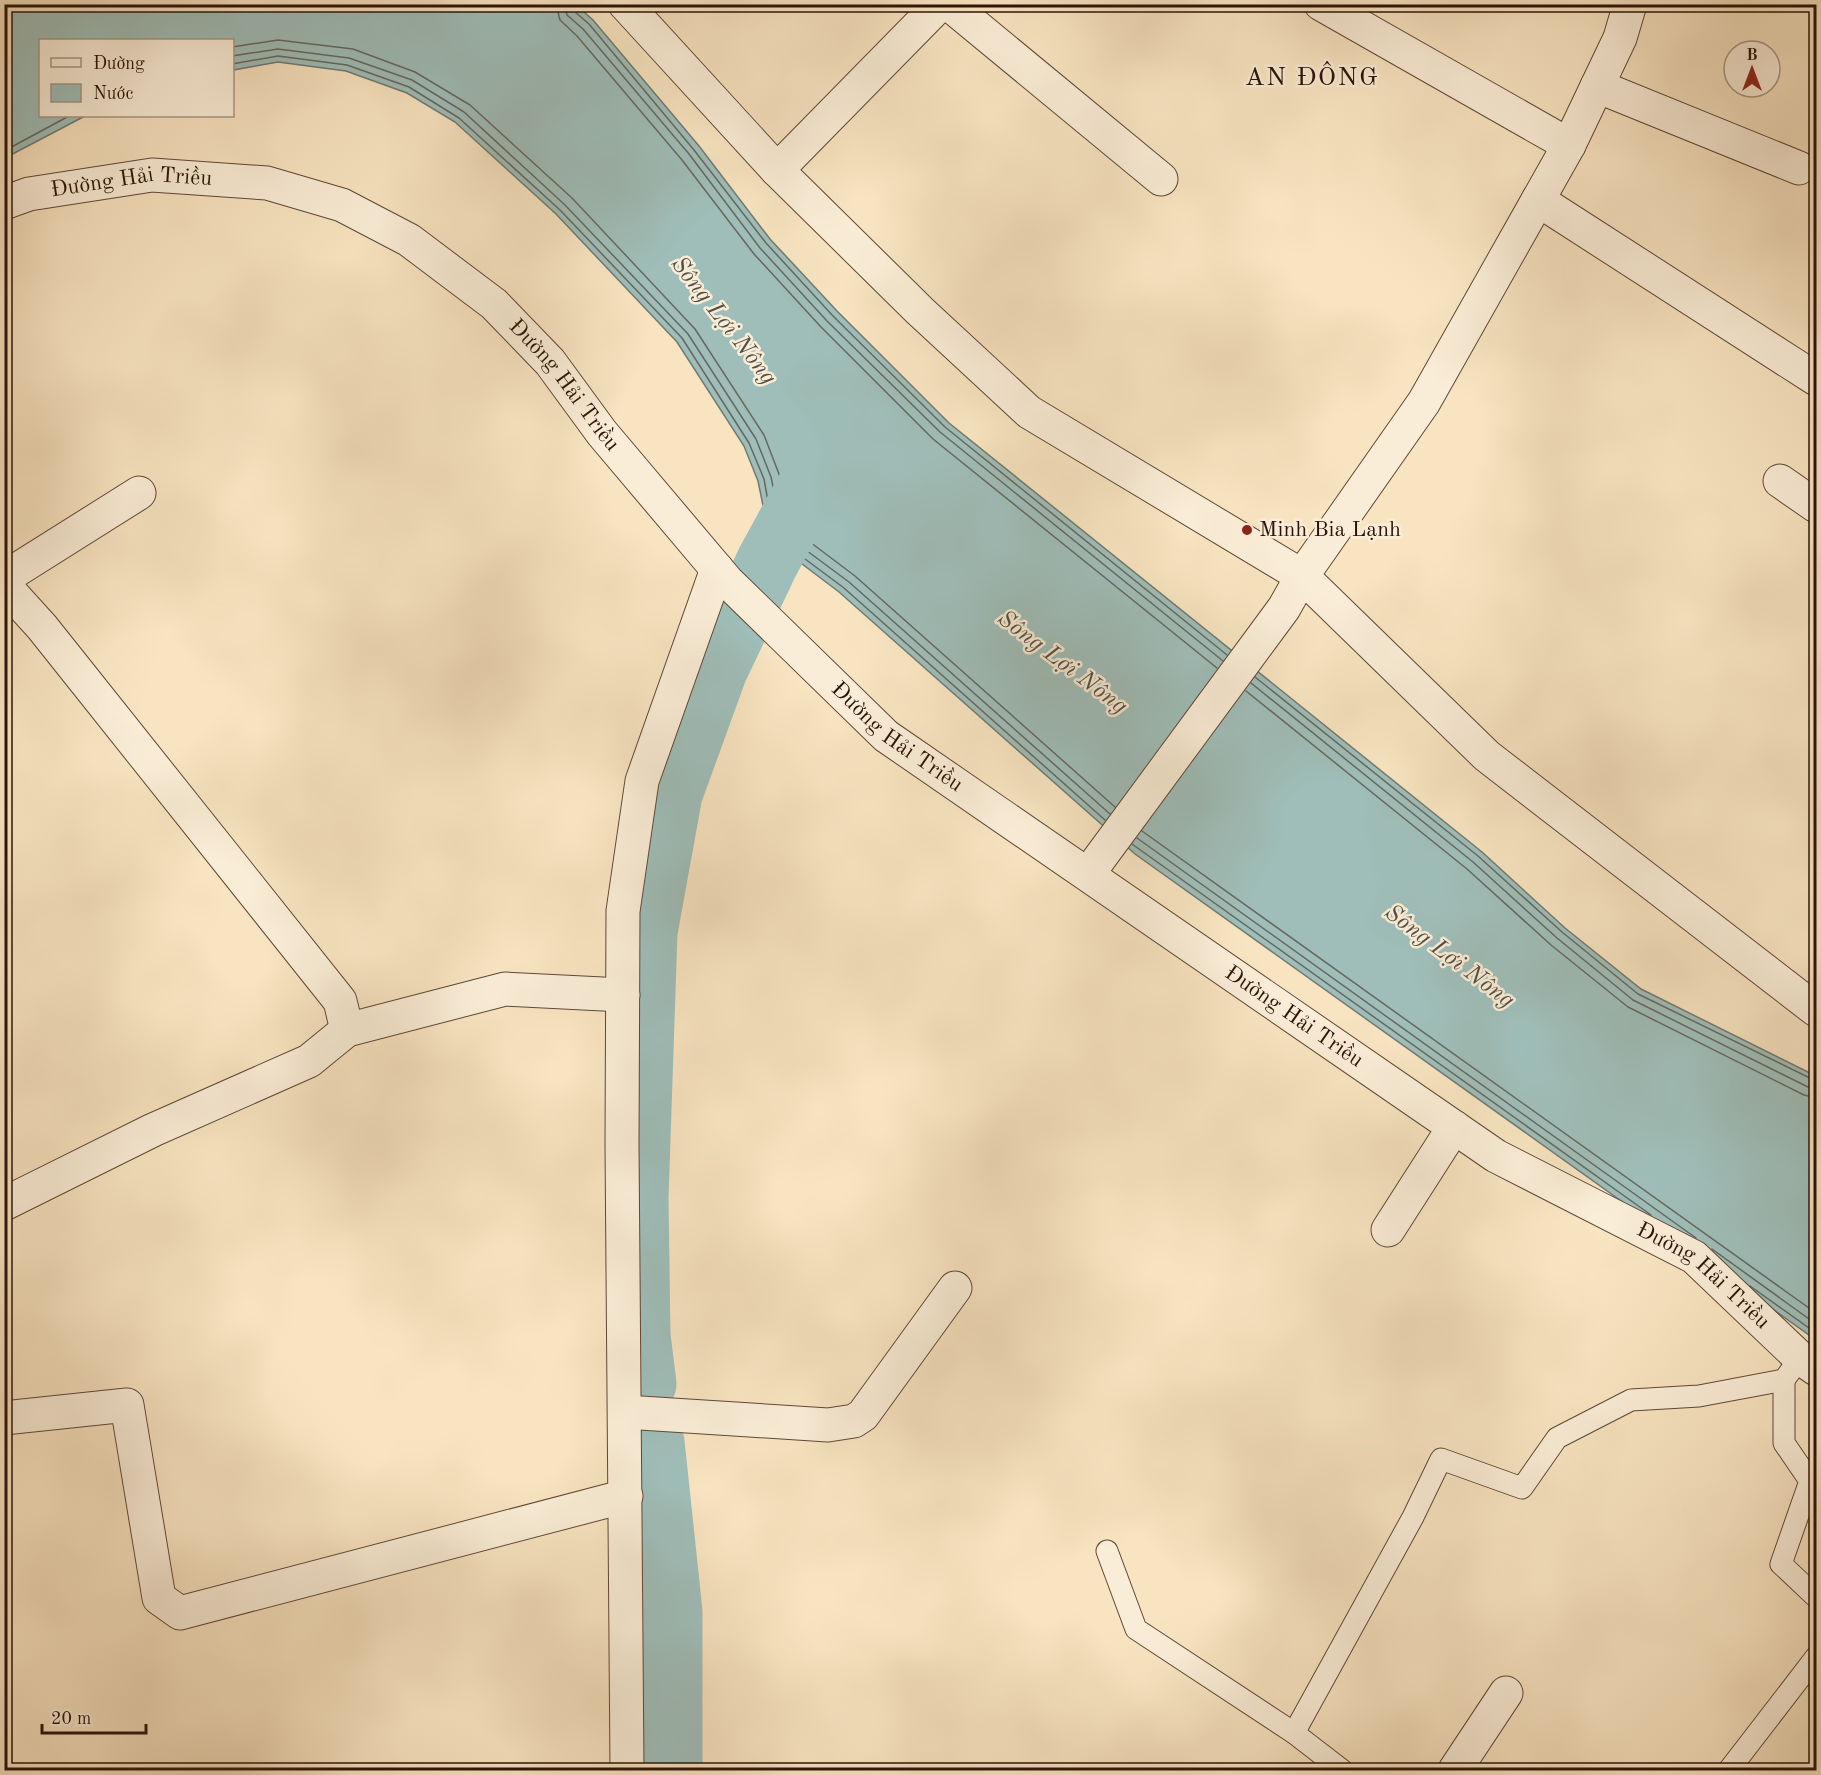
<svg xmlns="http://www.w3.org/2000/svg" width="1821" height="1775" viewBox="0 0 1821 1775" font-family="'Old Standard TT',serif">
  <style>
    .water { fill: #9fbeb9; stroke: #717a72; stroke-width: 1.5 }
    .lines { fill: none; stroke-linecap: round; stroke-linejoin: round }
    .shore { stroke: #666860; stroke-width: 1.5 }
    .river { stroke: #9fbeb9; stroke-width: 63 }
    .lane-casing { stroke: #5f4736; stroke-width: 23 }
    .street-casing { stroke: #5f4736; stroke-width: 35 }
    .lane { stroke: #faedd7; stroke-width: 21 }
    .street { stroke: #faedd7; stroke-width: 33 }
    .poi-dot { fill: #8f2418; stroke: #faedd7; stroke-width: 2 }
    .labels { text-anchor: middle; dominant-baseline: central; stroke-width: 5; stroke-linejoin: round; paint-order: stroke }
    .street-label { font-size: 22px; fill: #2c1308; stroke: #faedd7 }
    .poi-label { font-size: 22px; fill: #2c1308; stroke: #faedd7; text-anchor: start }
    .water-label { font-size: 24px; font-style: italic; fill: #544f46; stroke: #faedd7 }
    .quarter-label { font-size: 26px; letter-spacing: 1.5px; fill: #2c1308; stroke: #faedd7 }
  </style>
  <rect width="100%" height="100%" fill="#f8e4c1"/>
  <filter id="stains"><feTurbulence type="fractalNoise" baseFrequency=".00333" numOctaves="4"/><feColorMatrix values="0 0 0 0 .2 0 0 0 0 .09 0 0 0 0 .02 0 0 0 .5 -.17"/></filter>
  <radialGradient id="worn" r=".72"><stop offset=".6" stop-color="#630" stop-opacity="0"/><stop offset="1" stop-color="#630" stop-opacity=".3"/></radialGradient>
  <path class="water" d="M5,5H576L593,20L699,146L770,239L837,311L949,423L1482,852L1565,928L1641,989L1816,1076V1340L1135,854L839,592L785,551L766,520L758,481L744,446L677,342L556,214L455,122L407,93L346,71L278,62L233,70L232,40H40V116H85L5,158Z"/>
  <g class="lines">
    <g class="shore">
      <path d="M556,4L560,20L577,36L682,160L754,254L821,327L933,439L1217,668"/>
      <path d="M565,4L567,15L583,29L689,154L760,248L827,321L940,432L1223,661"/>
      <path d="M572,4L574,11L589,24L694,150L766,243L833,316L945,427L1227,655"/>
      <path d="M232,47L278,40L353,49L415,72L470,105L572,198L695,329L764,435L779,474L787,512L802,536L855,576L1115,807"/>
      <path d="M232,56L278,49L349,58L412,80L464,112L565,205L688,334L756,439L771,477L779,515L795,542L849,582L1110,814"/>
      <path d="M232,64L278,56L347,65L409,87L459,118L560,210L682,338L749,443L764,479L771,518L789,547L844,588L1105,820"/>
      <path d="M4,151L69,116"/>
      <path d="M1255,677L1478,856L1562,932L1638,994L1816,1081"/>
      <path d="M1251,683L1473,862L1557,938L1633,1000L1808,1087L1816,1089"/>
      <path d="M1246,691L1467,869L1551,945L1628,1007L1804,1095L1816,1098"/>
      <path d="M1142,831L1816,1313"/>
      <path d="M1137,838L1696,1238"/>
      <path d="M1132,844L1651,1215"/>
      <path d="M1712,1249L1816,1324"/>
      <path d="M1750,1286L1816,1333"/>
    </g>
    <g class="river">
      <path d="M645,1384L639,1336L637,1198L646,932L671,794L716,670L768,561L821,464"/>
      <path d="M653,1442L671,1612V1770"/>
    </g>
    <g class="lane-casing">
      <g id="lane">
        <path d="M1784,1380V1443L1810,1481L1781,1564L1816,1597"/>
        <path d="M1107,1551L1136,1629L1294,1733"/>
        <path d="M1342,1770L1294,1733L1413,1517L1441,1459L1522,1488L1557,1438L1631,1400L1699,1396L1784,1380L1800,1358"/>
        <path d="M1729,1770L1816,1657"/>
      </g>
    </g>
    <g class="street-casing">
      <g id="street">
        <path d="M625,4L777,170L920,311L1029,412L1302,576L1487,756L1816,1010"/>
        <path d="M949,4L1161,179"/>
        <path d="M1321,4L1569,145"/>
        <path d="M1597,86L1799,168"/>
        <path d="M777,170L940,4"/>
        <path d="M1538,200L1816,379"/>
        <path id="s1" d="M4,203L29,194L152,175L267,183L342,205L409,240L494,304L550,362L602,433L727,581L886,736L1496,1156L1694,1257L1800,1358L1816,1369"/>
        <path d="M1780,481L1816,506"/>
        <path d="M4,578L139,493"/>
        <path d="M4,585L42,627L340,1001L347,1030"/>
        <path d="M1088,874L1284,608L1302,576L1424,402L1569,145L1620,38L1630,4"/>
        <path d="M4,1204L153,1130L309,1061L347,1030L505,989L623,995"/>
        <path d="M1388,1230L1454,1127"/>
        <path d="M625,1412L828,1425L854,1421L863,1415L955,1288"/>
        <path d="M4,1418L127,1405L159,1598L180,1613L626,1496"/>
        <path d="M627,1770L622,1145L623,911L642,781L717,569"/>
        <path d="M1455,1770L1506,1693"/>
      </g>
    </g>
    <use href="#lane" class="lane"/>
    <use href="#street" class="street"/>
  </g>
  <circle class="poi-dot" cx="1247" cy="530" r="6"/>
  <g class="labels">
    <g class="street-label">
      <text stroke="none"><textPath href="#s1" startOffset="130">Đường Hải Triều</textPath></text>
      <text stroke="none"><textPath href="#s1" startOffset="634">Đường Hải Triều</textPath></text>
      <text stroke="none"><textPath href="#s1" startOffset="1120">Đường Hải Triều</textPath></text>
      <text stroke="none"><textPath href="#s1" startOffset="1606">Đường Hải Triều</textPath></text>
      <text stroke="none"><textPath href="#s1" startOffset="2092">Đường Hải Triều</textPath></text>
    </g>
    <g class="poi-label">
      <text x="1259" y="530">Minh Bia Lạnh</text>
    </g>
    <g class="water-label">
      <text transform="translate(723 321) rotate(52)">Sông Lợi Nông</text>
      <text transform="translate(1062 663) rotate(37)">Sông Lợi Nông</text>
      <text transform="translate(1449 957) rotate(37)">Sông Lợi Nông</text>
    </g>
    <g class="quarter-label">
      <text x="1312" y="78">AN ĐÔNG</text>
    </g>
  </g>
  <rect width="1821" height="1775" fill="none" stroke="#f8e4c1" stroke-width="24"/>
  <rect x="6" y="6" width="1809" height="1763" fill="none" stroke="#2c1308" stroke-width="3"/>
  <rect x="12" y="12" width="1797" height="1751" fill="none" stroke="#2c1308" stroke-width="1.5"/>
  <rect x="39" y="39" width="195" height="78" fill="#faedd7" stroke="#a89684" stroke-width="1.5"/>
  <rect x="51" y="58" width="30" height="9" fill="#faedd7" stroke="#a89684" stroke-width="1.5"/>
  <text x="93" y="69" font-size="18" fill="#2c1308">Đường</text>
  <rect x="51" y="84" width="30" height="18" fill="#9fbeb9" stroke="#a89684" stroke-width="1.5"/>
  <text x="93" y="99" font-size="18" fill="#2c1308">Nước</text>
  <g transform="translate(1752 69)"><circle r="28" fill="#faedd7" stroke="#a89684" stroke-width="1.5"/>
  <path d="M0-4.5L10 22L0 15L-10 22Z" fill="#8f2418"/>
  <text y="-9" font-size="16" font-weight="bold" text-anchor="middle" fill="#2c1308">B</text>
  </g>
  <path d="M42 1724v9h104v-9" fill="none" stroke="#2c1308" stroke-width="3"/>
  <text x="51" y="1724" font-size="18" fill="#2c1308" stroke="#faedd7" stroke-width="4.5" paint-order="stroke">20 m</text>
  <rect width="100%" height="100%" filter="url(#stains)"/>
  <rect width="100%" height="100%" fill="url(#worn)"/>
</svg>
